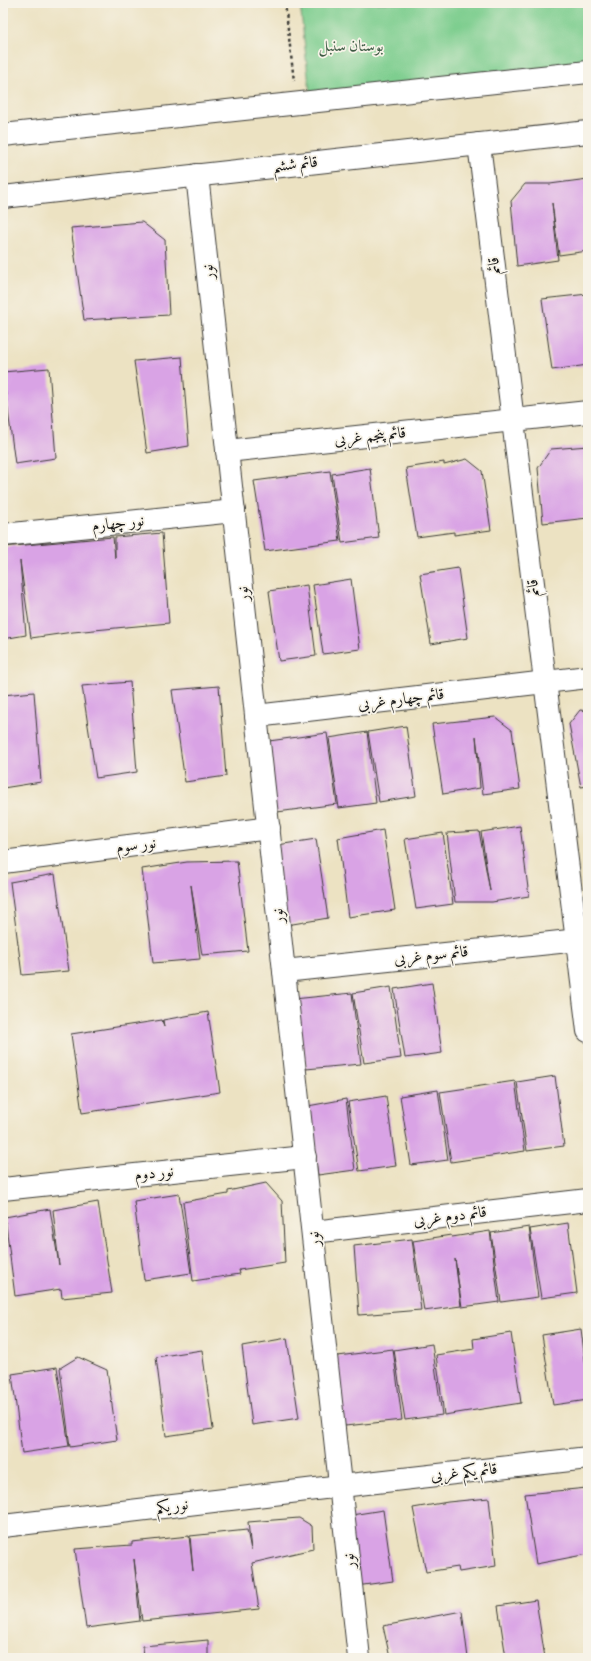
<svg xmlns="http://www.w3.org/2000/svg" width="591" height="1661" viewBox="0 0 591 1661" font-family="'Libre Bodoni',Amiri,serif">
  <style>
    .green { fill: #7ece8f; stroke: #4d7556 }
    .building { fill: #d9a3e5 }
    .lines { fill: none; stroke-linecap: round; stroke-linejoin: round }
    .minor-casing { stroke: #3b3a35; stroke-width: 24 }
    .path { stroke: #3b3a35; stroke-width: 2.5; stroke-dasharray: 3 3; stroke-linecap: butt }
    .minor { stroke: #fff; stroke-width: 22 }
    .labels { text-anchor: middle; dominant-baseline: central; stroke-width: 3.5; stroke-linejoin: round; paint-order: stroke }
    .park-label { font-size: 16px; fill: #3e5a44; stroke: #f7f3e8 }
    .street-label { font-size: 16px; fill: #1c1c1c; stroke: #f7f3e8 }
  </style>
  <rect width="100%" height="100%" fill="#f7f3e8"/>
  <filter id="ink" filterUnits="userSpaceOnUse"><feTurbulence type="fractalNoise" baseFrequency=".025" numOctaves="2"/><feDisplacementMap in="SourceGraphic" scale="8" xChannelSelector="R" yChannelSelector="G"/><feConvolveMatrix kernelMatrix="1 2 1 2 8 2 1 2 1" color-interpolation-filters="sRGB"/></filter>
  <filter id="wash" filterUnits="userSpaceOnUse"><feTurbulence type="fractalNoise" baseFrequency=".012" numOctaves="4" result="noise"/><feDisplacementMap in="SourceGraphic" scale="16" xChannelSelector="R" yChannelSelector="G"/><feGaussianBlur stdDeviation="0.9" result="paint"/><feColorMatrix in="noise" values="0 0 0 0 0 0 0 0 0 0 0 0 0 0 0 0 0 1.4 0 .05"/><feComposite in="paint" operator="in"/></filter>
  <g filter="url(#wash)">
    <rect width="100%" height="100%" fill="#ece2c2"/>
    <path class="green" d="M300,3H585L588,30V65L310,94Z"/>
    <g id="blocks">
      <g class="building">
        <path d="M588,179V251L559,255L552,203L558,260L517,266L511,201L525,184H550Z"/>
        <path d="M142,222L165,240L169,315L84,320L71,228Z"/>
        <path d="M588,294V365L552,370L542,299Z"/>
        <path d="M182,357L189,446L147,453L134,361Z"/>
        <path d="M49,368L56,458L15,464L3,372Z"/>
        <path d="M588,446V518L543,523L538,468L551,449Z"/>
        <path d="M467,459L482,471L491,530L454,535V532L417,537L406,468L444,462V465Z"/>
        <path d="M370,468L379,538L342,543L332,474Z"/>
        <path d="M330,471L340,541L265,551L254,481Z"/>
        <path d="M162,533L169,623L73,632L31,638L20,561L26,635L3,639V547L113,537L115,558V537Z"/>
        <path d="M458,568L468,638L431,644L420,574Z"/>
        <path d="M351,579L360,649L323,654L313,585Z"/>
        <path d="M307,585L316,656L279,661L269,591Z"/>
        <path d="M130,682L137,772L96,778L82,686Z"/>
        <path d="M219,686L226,776L185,782L172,690Z"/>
        <path d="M34,692L41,782L3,788V695Z"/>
        <path d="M580,710L588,711V786L581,787L569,724Z"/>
        <path d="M495,717L512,730L520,789L483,794L476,736L480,788L443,794L432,724Z"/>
        <path d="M406,726L416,796L379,802L368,732Z"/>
        <path d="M367,732L376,803L339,808L329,738Z"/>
        <path d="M327,733L337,804L270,813L269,741Z"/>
        <path d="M520,826L529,896L492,902H455L447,833L479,831L490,891L481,832Z"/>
        <path d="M383,830L395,910L348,917L338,838Z"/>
        <path d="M443,833L453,904L416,909L405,839Z"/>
        <path d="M316,839L328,918L281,926L271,846Z"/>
        <path d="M237,861L248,951L202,955L191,885L200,959L153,963L142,869L187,862Z"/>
        <path d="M55,874L69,971L22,975L10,882Z"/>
        <path d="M432,983L442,1053L405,1058L394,989Z"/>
        <path d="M391,987L401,1058L364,1063L353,993Z"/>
        <path d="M352,993L361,1064L306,1069L294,999Z"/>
        <path d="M208,1012L220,1092L82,1113L71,1034L162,1020L164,1027L163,1020Z"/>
        <path d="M555,1076L564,1146L527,1151L517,1082Z"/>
        <path d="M515,1081L525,1151L451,1162L440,1092Z"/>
        <path d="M438,1090L448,1160L411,1165L400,1096Z"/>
        <path d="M386,1096L396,1166L359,1171L348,1102Z"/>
        <path d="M346,1099L355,1170L318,1175L308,1106Z"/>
        <path d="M266,1183L282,1201L285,1263L239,1270L240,1274L193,1281L183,1202L228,1194V1191Z"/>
        <path d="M179,1194L191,1273L144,1280L134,1201Z"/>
        <path d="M98,1202L112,1293L62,1298L61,1289L15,1296L5,1217L50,1209L59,1265L53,1210Z"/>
        <path d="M568,1223L577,1293L541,1298L530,1229Z"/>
        <path d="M529,1227L538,1297L501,1302L491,1233Z"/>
        <path d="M490,1231L499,1302L462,1307L455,1259L461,1306L424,1311L413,1241L451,1235L452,1237Z"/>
        <path d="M412,1239L421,1310L359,1315L354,1246Z"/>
        <path d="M581,1329L588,1384V1400L553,1405L542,1335Z"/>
        <path d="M511,1333L521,1403L444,1415L436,1355L474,1349L473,1339Z"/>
        <path d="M287,1338L299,1418L252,1425L242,1346Z"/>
        <path d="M432,1344L442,1415L405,1420L394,1350Z"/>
        <path d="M393,1349L402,1420L345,1426L330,1357Z"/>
        <path d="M202,1350L213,1429L166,1436L156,1357Z"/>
        <path d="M78,1357L107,1370L117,1440L70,1447L60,1368Z"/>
        <path d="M57,1367L69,1446L22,1453L12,1374Z"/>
        <path d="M587,1488L588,1489V1554L536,1564L525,1494Z"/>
        <path d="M489,1498L496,1566L459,1572L458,1567L426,1572L413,1508L448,1502Z"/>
        <path d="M383,1510L393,1581L356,1586L345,1516Z"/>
        <path d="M299,1518L312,1526L313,1549L252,1563L259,1609L142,1621L134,1559L140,1621L86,1628L75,1549L132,1545V1542L189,1536L193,1571L190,1536L247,1530L251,1550L248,1522Z"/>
        <path d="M536,1600L545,1658H506L498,1606Z"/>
        <path d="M462,1611L468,1658H390L383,1626Z"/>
        <path d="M208,1640V1658H144L143,1646Z"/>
      </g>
    </g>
  </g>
  <g filter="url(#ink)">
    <use href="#blocks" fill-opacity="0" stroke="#3b3a35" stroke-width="1"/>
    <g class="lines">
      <g class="minor-casing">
        <g id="minor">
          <path d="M3,135L588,72"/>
          <path d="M479,144L588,1031"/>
          <path d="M197,175L359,1658"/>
          <path d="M3,197L588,132"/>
          <path d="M227,451L588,412"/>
          <path d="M3,535L234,511"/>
          <path d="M256,716L588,677"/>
          <path d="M3,862L269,828"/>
          <path d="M284,971L588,939"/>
          <path d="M3,1189L305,1157"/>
          <path d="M313,1232L588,1200"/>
          <path d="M3,1526L341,1486L588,1458"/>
        </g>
      </g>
      <path class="path" d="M285,3L294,81"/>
      <use href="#minor" class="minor"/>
    </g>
  </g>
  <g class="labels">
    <g class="park-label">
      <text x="351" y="46">بوستان سنبل</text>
    </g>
    <g class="street-label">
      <text transform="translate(295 164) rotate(-6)">قائم ششم</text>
      <text transform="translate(494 266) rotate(-97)">قائم</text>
      <text transform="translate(208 272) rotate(-96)">نور</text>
      <text transform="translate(370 436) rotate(-6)">قائم پنجم غربی</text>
      <text transform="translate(118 523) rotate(-6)">نور چهارم</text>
      <text transform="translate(533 588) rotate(-97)">قائم</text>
      <text transform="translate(243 594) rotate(-96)">نور</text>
      <text transform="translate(401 699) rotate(-7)">قائم چهارم غربی</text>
      <text transform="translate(136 845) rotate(-7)">نور سوم</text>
      <text transform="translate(278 916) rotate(-96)">نور</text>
      <text transform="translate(431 955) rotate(-6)">قائم سوم غربی</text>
      <text transform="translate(154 1173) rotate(-6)">نور دوم</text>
      <text transform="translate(450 1216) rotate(-7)">قائم دوم غربی</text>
      <text transform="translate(314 1239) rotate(-96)">نور</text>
      <text transform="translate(464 1472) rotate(-6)">قائم یکم غربی</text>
      <text transform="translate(172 1506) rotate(-7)">نور یکم</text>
      <text transform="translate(349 1561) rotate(-96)">نور</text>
    </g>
  </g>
  <rect width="591" height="1661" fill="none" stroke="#f7f3e8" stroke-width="16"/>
</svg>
